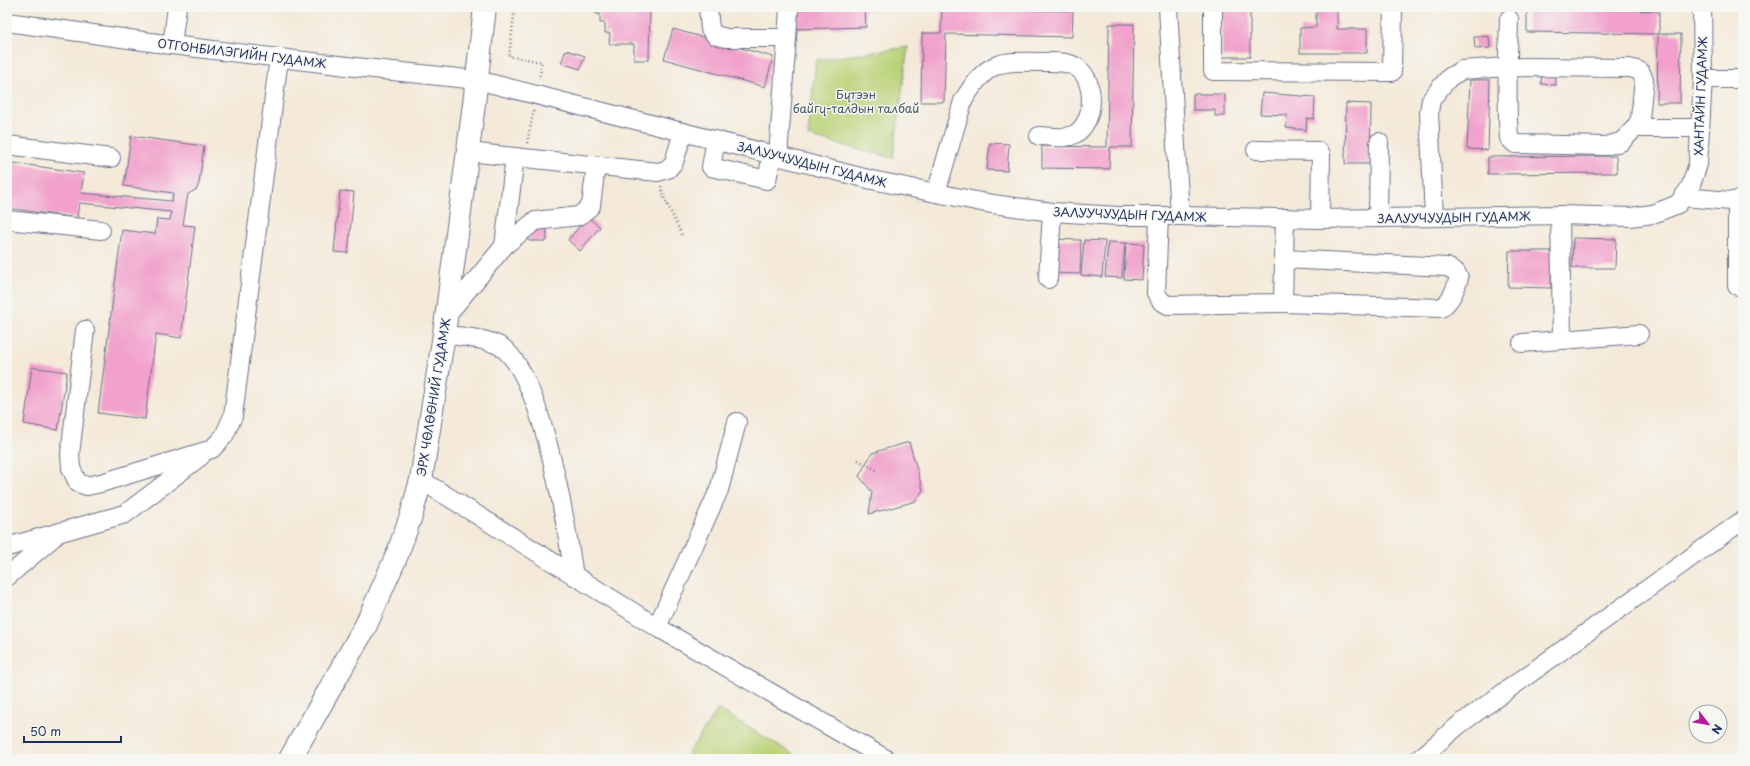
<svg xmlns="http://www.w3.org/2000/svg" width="1750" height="766" viewBox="0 0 1750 766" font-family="'Playpen Sans',sans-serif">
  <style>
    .green { fill: #bad277; stroke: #6a806a }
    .building { fill: #f1a1cb }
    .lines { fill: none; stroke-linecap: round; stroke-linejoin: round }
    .minor-casing { stroke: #677089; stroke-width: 20 }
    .major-casing { stroke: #677089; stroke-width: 24 }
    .path { stroke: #677089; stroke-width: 2.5; stroke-dasharray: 1 3; stroke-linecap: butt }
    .minor { stroke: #fff; stroke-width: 18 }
    .major { stroke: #fff; stroke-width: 22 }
    .labels { text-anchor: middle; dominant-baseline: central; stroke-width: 3; stroke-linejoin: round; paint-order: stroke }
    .street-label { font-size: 12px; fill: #1b2f5e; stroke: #f6f6f2 }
    .park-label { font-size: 12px; fill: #435864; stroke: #f6f6f2 }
  </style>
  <rect width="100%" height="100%" fill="#f6f6f2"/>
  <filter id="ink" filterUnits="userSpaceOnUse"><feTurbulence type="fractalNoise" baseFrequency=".025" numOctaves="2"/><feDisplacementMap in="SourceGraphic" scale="8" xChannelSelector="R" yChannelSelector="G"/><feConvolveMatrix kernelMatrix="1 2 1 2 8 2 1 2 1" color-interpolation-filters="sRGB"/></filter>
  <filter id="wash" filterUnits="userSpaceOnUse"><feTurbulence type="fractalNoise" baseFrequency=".012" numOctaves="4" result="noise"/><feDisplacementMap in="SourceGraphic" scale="16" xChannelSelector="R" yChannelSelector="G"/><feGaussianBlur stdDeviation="0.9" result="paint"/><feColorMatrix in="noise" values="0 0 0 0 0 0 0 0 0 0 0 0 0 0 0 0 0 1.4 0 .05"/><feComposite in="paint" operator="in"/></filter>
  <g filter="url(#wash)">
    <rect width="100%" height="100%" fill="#f4e9d8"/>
    <g class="green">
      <path d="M908,47L893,158L808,136L816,60Z"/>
      <path d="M718,709L801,759H684Z"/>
    </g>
    <g id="blocks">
      <g class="building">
        <path d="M323,7H341L340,10Z"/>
        <path d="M596,7H650L649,60H634V44H609L610,33H605V23H600V14H596Z"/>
        <rect x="728" y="7" width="12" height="1"/>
        <path d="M852,7H888V9L865,10L866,27L797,29V9Z"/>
        <rect x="1222" y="7" width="28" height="50"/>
        <path d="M1316,7H1337V29H1367V53H1300V28L1316,27Z"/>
        <path d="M942,8L1073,11L1072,37L946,34L944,102H921L922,33H941Z"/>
        <path d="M1527,8L1659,11V34H1681L1680,103H1657L1658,34L1527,32Z"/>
        <path d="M1109,24H1134L1132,147H1110L1109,169L1042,168V146L1107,147Z"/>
        <path d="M673,29L773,57L765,87L664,59Z"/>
        <path d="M1489,36L1490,48L1475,49L1474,37Z"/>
        <path d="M566,50L585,56L580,69L561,63Z"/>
        <path d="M1542,70L1556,71V85L1541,84Z"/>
        <path d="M1470,80H1490L1488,150L1467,149Z"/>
        <path d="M1262,93L1315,97L1314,119L1307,118L1306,130L1286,128L1287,115L1260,114Z"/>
        <path d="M1193,94H1225V116H1215V110H1193Z"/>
        <path d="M1346,103L1371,104L1370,164H1345Z"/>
        <path d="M131,136L204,146L199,183L197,189L188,194L183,225L195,226L181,338L156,334L145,419L98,413L122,230L155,234L157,219L170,220L171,212L79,203L77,218L7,208V162L84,173L81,193L172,201L173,193L124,186Z"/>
        <path d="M990,143L1009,144L1007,171L987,170Z"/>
        <path d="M1616,156L1617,173L1488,174V157Z"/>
        <path d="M340,191L354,192L348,253L334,252Z"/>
        <path d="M528,213H546L547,241H529Z"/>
        <path d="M590,219L600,227L580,251L568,240L584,221Z"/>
        <path d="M1573,238L1616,239L1615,268H1572Z"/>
        <path d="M1053,239L1081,240L1080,274L1052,273Z"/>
        <path d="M1084,240L1105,241L1102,277L1081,275Z"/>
        <path d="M1108,242L1125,243L1122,278L1105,277Z"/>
        <path d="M1126,243L1144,244L1142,280L1124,279Z"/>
        <path d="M1509,251H1552L1551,288L1508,287Z"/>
        <path d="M32,367L67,372L58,430L24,424Z"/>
        <path d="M909,442L923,490L916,501L869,514L872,492L859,476L872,453Z"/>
      </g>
    </g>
  </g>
  <g filter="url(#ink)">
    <use href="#blocks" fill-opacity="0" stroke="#677089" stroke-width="1"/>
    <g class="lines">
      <g class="minor-casing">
        <g id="minor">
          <path d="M708,7L710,29L715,35L726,38H787"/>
          <path d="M1168,7L1180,216"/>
          <path d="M1213,7V71L1392,72L1393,7"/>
          <path d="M7,22L172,45L355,67L477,80L872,180L986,203L1052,212L1118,216H1180L1320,219L1560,215L1630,217L1653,214L1678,204L1690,188L1698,164L1703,79L1702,7"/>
          <path d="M172,45L177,7"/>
          <path d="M1703,79H1743"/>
          <path d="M1635,128H1700"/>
          <path d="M716,140L711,167L767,180L772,155"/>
          <path d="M7,145L111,158"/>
          <path d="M1256,150L1318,151L1321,154L1320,219"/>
          <path d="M468,152L658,172L668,169L674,162L683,132"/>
          <path d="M778,156L789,10L787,7"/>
          <path d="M936,193L963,101C987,60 999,61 1043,62C1055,62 1069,61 1079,69C1096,83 1095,122 1075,134C1065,140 1050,136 1039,136"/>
          <path d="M1683,197L1743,202"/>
          <path d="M1560,215L1562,340"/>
          <path d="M1159,216L1156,293L1161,301L1168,305L1283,303L1285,218"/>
          <path d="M1434,217L1429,112L1431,100L1441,87L1450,77L1462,70L1508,67L1630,68L1640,71L1644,79L1640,119L1635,128L1621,142L1605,146L1515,144L1509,138C1506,98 1508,58 1509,19"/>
          <path d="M1378,218L1379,142"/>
          <path d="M7,220L101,230"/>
          <path d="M504,246L535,221L579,216L591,206L596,165"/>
          <path d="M1048,279L1052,212"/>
          <path d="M1737,286V200"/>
          <path d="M1283,303L1441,308C1452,300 1455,290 1459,278L1456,272L1447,267L1284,259"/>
          <path d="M446,316L504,246L515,157"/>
          <path d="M85,330L70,454L71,468L78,483L87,486L101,483L212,449L224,436L233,416L279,58"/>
          <path d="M444,334C460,337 490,338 503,348C543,380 566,523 574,576"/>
          <path d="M1522,343L1639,334"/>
          <path d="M421,480L657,627L886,759"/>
          <path d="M7,547L125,514L201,456"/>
          <path d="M7,577L54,537"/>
          <path d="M657,627L719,490L737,422"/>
          <path d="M1419,759L1460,724L1743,520"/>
        </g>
      </g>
      <g class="major-casing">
        <path id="major" d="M290,759L366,625L397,555L411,516L421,480L444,334L474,104L485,7"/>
      </g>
      <g class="path">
        <path d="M515,7L509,56L542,62L539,81"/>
        <path d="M527,143L534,109"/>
        <path d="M661,186L664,197L682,235"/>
        <path d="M858,460L878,471"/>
      </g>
      <use href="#minor" class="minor"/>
      <use href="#major" class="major"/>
    </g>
  </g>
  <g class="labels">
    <g class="street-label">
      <text transform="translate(242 53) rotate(7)">ОТГОНБИЛЭГИЙН ГУДАМЖ</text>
      <text transform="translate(1700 96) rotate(-88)">ХАНТАЙН ГУДАМЖ</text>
      <text transform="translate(812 164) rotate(14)">ЗАЛУУЧУУДЫН ГУДАМЖ</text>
      <text transform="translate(1130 214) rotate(2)">ЗАЛУУЧУУДЫН ГУДАМЖ</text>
      <text transform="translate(1454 217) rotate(-1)">ЗАЛУУЧУУДЫН ГУДАМЖ</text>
      <text transform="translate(433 397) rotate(-81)">ЭРХ ЧӨЛӨӨНИЙ ГУДАМЖ</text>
    </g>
    <g class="park-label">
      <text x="856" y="94">Бүтээн<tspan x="856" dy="14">байгү-талдын талбай</tspan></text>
    </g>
  </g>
  <rect width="1750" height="766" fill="none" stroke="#f6f6f2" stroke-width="24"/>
  <g transform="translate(1708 724) rotate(121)"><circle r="19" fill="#f6f6f2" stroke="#9ea6b7"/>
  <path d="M0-3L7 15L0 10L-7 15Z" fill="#b5179e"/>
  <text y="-6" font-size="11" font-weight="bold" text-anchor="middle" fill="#1b2f5e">N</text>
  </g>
  <path d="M24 736v6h97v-6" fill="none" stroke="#1b2f5e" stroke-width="2"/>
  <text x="30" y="736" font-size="12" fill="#1b2f5e" stroke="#f6f6f2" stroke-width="3" paint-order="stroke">50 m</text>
</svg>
